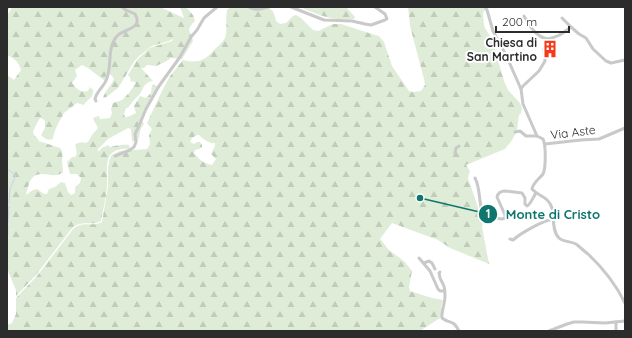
<svg xmlns="http://www.w3.org/2000/svg" width="632" height="338" viewBox="0 0 632 338" font-family="Quicksand,sans-serif">
  <style>
    .forest { fill: url(#forest-firs); fill-rule: evenodd }
    .lines { fill: none; stroke-linecap: round; stroke-linejoin: round }
    .stream { stroke: #c2d4ee; stroke-width: 1 }
    .minor { stroke: #c9c9c9; stroke-width: 3 }
    .labels { text-anchor: middle; dominant-baseline: central; stroke-width: 4; stroke-linejoin: round; paint-order: stroke }
    .poi-label { font-size: 12px; font-weight: bold; fill: #2c2c2c; stroke: #fff; text-anchor: end }
    .street-label { font-size: 12px; fill: #2c2c2c; stroke: #fff }
    .leader { fill: none; stroke: #0f766e; stroke-width: 1.5 }
    .callout-dot { fill: #0f766e; stroke: #fff; stroke-width: 1.5 }
    .mark-label { font-size: 12px; text-anchor: middle; font-weight: bold; fill: #fff }
    .callout-label { font-size: 13px; text-anchor: middle; font-weight: bold; fill: #0f766e; stroke: #fff; stroke-width: 4; stroke-linejoin: round; paint-order: stroke }
  </style>
  <defs>
    <pattern id="forest-firs" width="22" height="20" patternUnits="userSpaceOnUse"><rect width="22" height="20" fill="#dfecd8"/><path d="M5 1l3.5 6h-7zM16 11l3.5 6h-7z" fill="#c0cbba"/></pattern>
  </defs>
  <rect width="100%" height="100%" fill="#fff"/>
  <g class="forest">
    <path d="M12,7H160L184,18L180,7H186L193,15L195,21C184,31 192,32 193,41L182,59L171,58L165,62L156,66L147,65L144,68H141L153,81C151,81 148,82 146,84C143,86 142,92 139,95C135,99 131,103 128,108H126L124,114L125,117H128L136,113L134,106L140,96L146,98L151,93L152,85L154,84L158,88L149,104L142,121L144,124C138,131 141,135 137,142L132,141L131,129L128,128L108,139L98,149V152L102,148L108,145L110,147C116,146 122,144 129,145L130,149C101,147 108,168 107,187C106,198 103,210 101,221C93,226 83,220 73,227L36,275L16,296V290L7,269V75L14,80L21,70C18,61 17,61 9,56L7,57V16ZM173,39L172,41L169,42L156,46L150,48L137,60L128,75L130,77L131,82L133,81L136,83L129,93L122,100L113,103L111,109L112,113L110,118L100,119L99,116L95,117L93,119L98,128L92,135L88,142L85,143L82,142L75,144C76,149 78,154 75,157H72L67,162L70,174H77L81,178L80,183L75,187V193L71,195L68,192L65,183L61,182L55,187L49,189L47,194H44L37,189L33,190L26,195C27,190 29,181 33,177C40,171 49,176 56,175C59,175 61,173 63,173V171C63,168 62,164 62,161C62,155 64,152 60,148L39,141C38,138 34,136 33,133C33,130 38,121 40,118L43,119L45,121V128L41,135C45,139 48,141 53,139C54,129 60,121 64,113L77,103L84,105C87,99 94,98 93,90L90,87L88,91C80,93 76,88 72,83L77,76L75,70L82,65L88,68L105,81L106,75L108,73L112,76L114,79C111,86 105,91 103,98H105L118,88L134,62L138,57L152,46L169,41Z"/>
    <path d="M231,7C238,7 265,5 269,8C274,11 275,16 276,21L280,24L286,23L293,16L296,15L301,18L313,30L318,31L333,24H341L369,33L379,36L384,42L392,66L409,91L413,92L421,91L425,85L424,79L410,26L408,7H487L483,13L484,26L491,38L495,50L504,81L508,90L520,103L522,108L521,113L519,115L517,131L512,140L505,149L466,165L470,171L468,178L483,222L482,227L489,264L450,248L438,240L392,223L380,239L389,250L405,262L412,271L409,287L410,291L432,298L443,300L441,307L443,312L440,318L420,331H7V325L12,323L16,314V298L37,276L74,228C83,221 94,227 102,222L108,187V167L110,158L112,155L120,151L147,149L150,144L149,135L152,129L147,123L162,91L170,76L183,60C200,64 205,60 216,48C219,45 223,42 225,38C228,29 225,20 227,10ZM197,135H199C203,139 210,144 215,143V146L211,154L216,159L212,165C204,163 199,160 194,153L195,150L202,148V145L200,142H197L194,144L190,142L192,138Z"/>
    <path d="M300,7H346L355,17L354,19C347,19 339,20 331,18C320,16 310,11 300,7Z"/>
  </g>
  <g class="lines">
    <g class="stream">
      <path d="M7,11L9,7"/>
      <path d="M7,169L16,175L10,189L9,203"/>
      <path d="M8,223L9,206"/>
      <path d="M7,248L8,226"/>
    </g>
    <g class="minor">
      <path d="M249,7C255,11 261,9 268,7"/>
      <path d="M291,7L324,20L352,21L365,24L371,25L385,20L387,19L385,14L375,7"/>
      <path d="M485,7L487,10L493,31L506,55L517,80L521,89L523,104L537,136L543,139C546,145 546,168 543,174C539,179 533,183 532,189C539,197 548,196 552,208C554,216 552,232 559,238C563,242 570,241 576,244C580,247 584,251 588,254C604,269 615,283 625,303"/>
      <path d="M524,16C530,26 535,36 547,39"/>
      <path d="M562,18L571,27"/>
      <path d="M521,89L523,86L539,71L545,61L544,49L547,39C557,38 563,33 571,27L579,34L586,38L593,49L606,61L611,63L625,60"/>
      <path d="M96,101L95,99C97,90 105,86 107,78C112,65 107,47 117,36C123,29 144,29 135,14L126,10L122,7"/>
      <path d="M515,132L520,131L526,136H537"/>
      <path d="M545,144L581,140L599,139L625,128"/>
      <path d="M455,153L456,148L459,146"/>
      <path d="M115,156L130,150L134,147L136,142L135,134L138,128L146,109L159,86L180,57L191,37L197,30L204,18L217,7"/>
      <path d="M475,178C482,191 477,207 486,219L495,218L502,219L505,218V215L497,197C498,193 501,191 505,191L522,193L525,198V204L527,206C531,204 533,197 536,193"/>
      <path d="M510,239L513,240C521,233 542,221 553,219"/>
      <path d="M419,258L430,271L438,289L440,291H444"/>
      <path d="M424,263L429,261L432,263L435,269"/>
      <path d="M440,272L439,273C440,280 440,278 443,284C445,287 445,293 445,296C445,304 441,312 442,318C451,325 452,318 459,331"/>
      <path d="M549,331L567,324L574,322H582L605,323L625,321"/>
      <path d="M616,331V322"/>
    </g>
  </g>
  <defs>
    <g id="building-bare" transform="scale(1.38)"><path d="M-4-6H4V6H1V3H-1V6H-4ZM-2.5-4.3h1.7v1.8h-1.7ZM.8-4.3h1.7v1.8H.8ZM-2.5-1h1.7V.8h-1.7ZM.8-1h1.7V.8H.8Z" fill="#f5391d" stroke="#fff" stroke-width="2.5" paint-order="stroke"/></g>
  </defs>
  <g fill-rule="evenodd">
    <use href="#building-bare" x="550" y="49"/>
  </g>
  <g class="labels">
    <g class="poi-label">
      <text x="537" y="42">Chiesa di<tspan x="537" dy="14">San Martino</tspan></text>
    </g>
    <g class="street-label">
      <text transform="translate(573 132) rotate(-7)">Via Aste</text>
    </g>
  </g>
  <path class="leader" d="M420 198L488 214"/>
  <g class="callout-dot">
    <circle cx="420" cy="198" r="4"/>
    <circle cx="488" cy="214" r="10"/>
  </g>
  <g class="mark-label">
    <text x="488" y="218">1</text>
  </g>
  <g class="callout-label">
    <text x="553" y="219">Monte di Cristo</text>
  </g>
  <rect width="632" height="338" fill="none" stroke="#2c2c2c" stroke-width="16"/>
  <path d="M496 26v6h73v-6" fill="none" stroke="#2c2c2c" stroke-width="2"/>
  <text x="502" y="26" font-size="12" fill="#2c2c2c" stroke="#ffffff" stroke-width="3" paint-order="stroke">200 m</text>
</svg>
